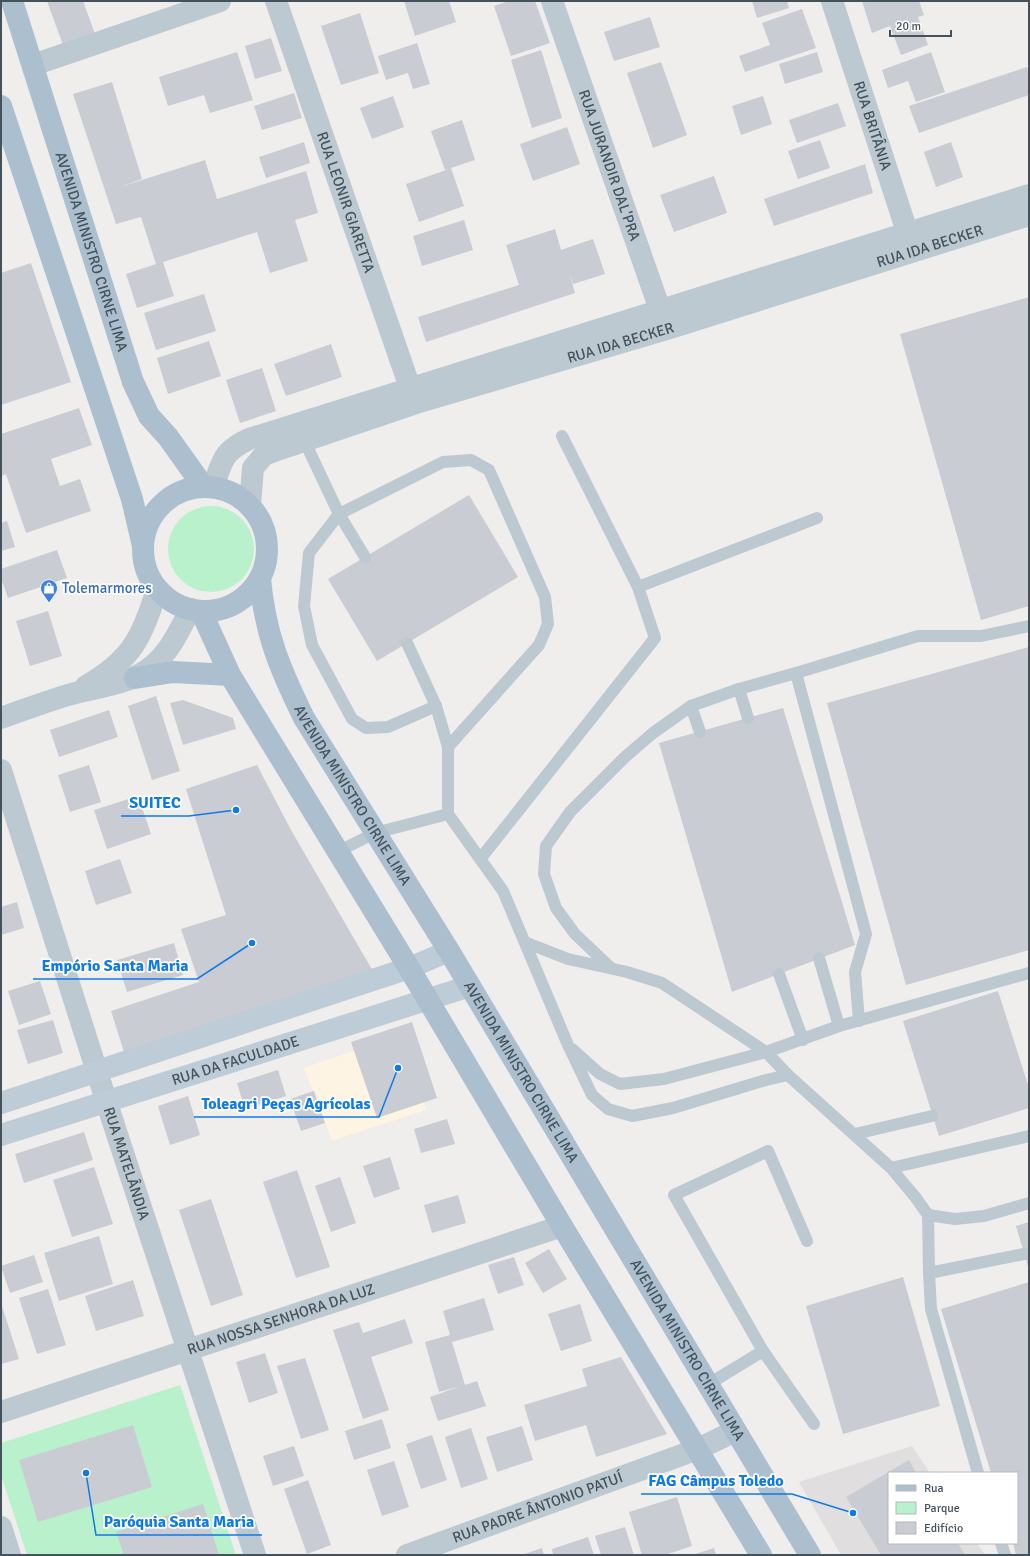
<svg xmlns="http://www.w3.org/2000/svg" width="1030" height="1556" viewBox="0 0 1030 1556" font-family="Signika,sans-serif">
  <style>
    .commercial { fill: #fdf4e4 }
    .education { fill: #e1dedf }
    .green { fill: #b8f1cb }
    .building { fill: #c9ccd2 }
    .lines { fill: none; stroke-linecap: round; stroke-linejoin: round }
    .lane { stroke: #bcc9d0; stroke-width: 12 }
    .street { stroke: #bcc9d0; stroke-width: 22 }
    .secondary { stroke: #beccd8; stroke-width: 22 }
    .primary { stroke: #abbfce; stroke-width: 22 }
    .labels { text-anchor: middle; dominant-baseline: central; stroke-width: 3.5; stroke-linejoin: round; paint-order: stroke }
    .street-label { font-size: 15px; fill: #44525c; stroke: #fff }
    .shop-label { font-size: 15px; fill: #366cbe; stroke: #fff; text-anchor: start }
    .leader { fill: none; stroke: #0e7ae8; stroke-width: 1.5 }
    .callout-dot { fill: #0e7ae8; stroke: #fff; stroke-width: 1.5 }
    .callout-label { font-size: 16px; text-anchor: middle; font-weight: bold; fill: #0e7ae8; stroke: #fff; stroke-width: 3.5; stroke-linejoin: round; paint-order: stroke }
  </style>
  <rect width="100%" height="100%" fill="#f0eded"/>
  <path class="commercial" d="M401,1035L426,1110L332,1141L304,1068Z"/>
  <path class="education" d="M912,1446L930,1473H889V1543H977L985,1555H841L799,1482Z"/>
  <g class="green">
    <circle cx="211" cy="549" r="43"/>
    <path d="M180,1385L236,1555H27L1,1475V1443Z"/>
  </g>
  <g class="building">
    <path d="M47,1H83L95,34L63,45Z"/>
    <path d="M404,1H449L456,22L415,36Z"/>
    <path d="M509,1H535L550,43L511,56L494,6Z"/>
    <path d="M752,1H787L789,8L757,18Z"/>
    <path d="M862,1H919L924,15L918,17L928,45L901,55L890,26L872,33Z"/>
    <path d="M802,9L816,48L745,72L739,56L770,45L762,23Z"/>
    <path d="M360,13L379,73L341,85L321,26Z"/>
    <path d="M650,17L660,47L614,61L604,32Z"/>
    <path d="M271,38L282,71L255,79L245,46Z"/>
    <path d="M417,43L430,84L413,89L408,73L386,80L378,56Z"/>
    <path d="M541,50L562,118L532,128L511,60Z"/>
    <path d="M237,52L253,100L210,113L204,95L168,106L159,77Z"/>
    <path d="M817,52L823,72L785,84L779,64Z"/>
    <path d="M931,52L945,92L916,102L908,81L888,88L882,70Z"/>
    <path d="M661,62L687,135L653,148L627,73Z"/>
    <path d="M1027,67L1029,73V95L919,133L909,106Z"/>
    <path d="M112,82L142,179L120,187L205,160L217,199L306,171L318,213L295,220L308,261L270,273L257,232L163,262L174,296L137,308L126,274L162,262L156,264L141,217L116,224L73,94Z"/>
    <path d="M294,93L302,118L262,130L254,106Z"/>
    <path d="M393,96L404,127L372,139L360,108Z"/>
    <path d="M763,96L772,124L741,135L732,106Z"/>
    <path d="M838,103L846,126L797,143L789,120Z"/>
    <path d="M462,120L475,160L451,168L464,206L419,222L406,184L449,169L445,170L431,131Z"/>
    <path d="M567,127L580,164L533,181L520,144Z"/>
    <path d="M820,140L830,168L798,179L788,151Z"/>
    <path d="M304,142L310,163L266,178L259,157Z"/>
    <path d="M951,142L963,177L936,187L924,152Z"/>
    <path d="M865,164L873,193L774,226L764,199Z"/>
    <path d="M714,176L727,213L674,232L660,195Z"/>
    <path d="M464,220L473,250L422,266L413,236Z"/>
    <path d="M555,229L561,250L593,239L605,274L573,284L569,272L575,293L426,342L418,317L519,285L506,245Z"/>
    <path d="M31,263L71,382L1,405V273Z"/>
    <path d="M204,294L216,331L156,350L144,313Z"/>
    <path d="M1029,297V606L981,620L900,334Z"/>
    <path d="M209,341L221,376L168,394L157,358Z"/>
    <path d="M331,344L342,377L286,396L274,364Z"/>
    <path d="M262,368L276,411L240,423L226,380Z"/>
    <path d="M79,408L92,445L51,459L60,486L80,479L91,511L26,533L6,474L1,476V434Z"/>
    <path d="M469,495L518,577L377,661L328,579Z"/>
    <path d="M7,521L15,547L1,551V523Z"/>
    <path d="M57,550L67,578L8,598L1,578V569Z"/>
    <path d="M48,611L62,656L30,666L16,621Z"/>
    <path d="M1029,647V950L906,985L827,703Z"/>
    <path d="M156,696L180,771L152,780L128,706Z"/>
    <path d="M183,700L233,718L236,729L183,745L170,703Z"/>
    <path d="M783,708L855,945L732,992L659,743Z"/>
    <path d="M109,710L118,737L59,757L50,730Z"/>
    <path d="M89,765L101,802L70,812L58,775Z"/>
    <path d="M257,765L291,830L374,973L125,1055L111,1011L199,982L181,929L226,915L186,789Z"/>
    <path d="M138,796L151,834L107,849L94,810Z"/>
    <path d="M120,859L132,893L96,905L85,871Z"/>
    <path d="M17,902L24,928L1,935V907Z"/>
    <path d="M174,943L183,975L127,992L117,960Z"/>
    <path d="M40,981L51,1014L19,1025L8,991Z"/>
    <path d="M998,991L1029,1088V1108L939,1136L903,1021Z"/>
    <path d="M53,1020L63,1053L28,1064L17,1030Z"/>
    <path d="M412,1022L437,1098L377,1118L351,1042Z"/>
    <path d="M278,1070L286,1096L245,1109L237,1083Z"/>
    <path d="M314,1091L325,1123L301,1131L290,1099Z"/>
    <path d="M188,1096L200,1135L170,1145L158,1106Z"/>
    <path d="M447,1119L455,1144L421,1153L414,1129Z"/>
    <path d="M84,1132L93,1160L24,1183L15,1154Z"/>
    <path d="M390,1157L400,1189L374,1198L363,1166Z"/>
    <path d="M94,1167L113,1224L72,1237L53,1180Z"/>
    <path d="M297,1170L330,1267L296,1278L263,1182Z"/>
    <path d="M340,1177L356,1223L331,1232L315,1186Z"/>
    <path d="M458,1195L466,1223L432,1233L424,1205Z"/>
    <path d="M211,1199L243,1295L211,1306L179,1210Z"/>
    <path d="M1029,1222V1270L1016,1226Z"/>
    <path d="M99,1236L113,1284L59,1301L44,1253Z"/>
    <path d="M549,1249L567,1279L543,1293L525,1263Z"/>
    <path d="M34,1255L43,1282L10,1293L1,1266Z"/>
    <path d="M514,1257L524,1285L498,1294L488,1265Z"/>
    <path d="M903,1277L940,1406L843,1434L806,1306Z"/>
    <path d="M133,1280L144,1316L96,1331L85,1296Z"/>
    <path d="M1029,1282V1555H1016L1013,1543H1017V1473H991L941,1309Z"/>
    <path d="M48,1289L66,1345L37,1354L19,1298Z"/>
    <path d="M484,1298L494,1330L452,1342L465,1385L477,1381L486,1406L438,1421L430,1397L458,1387L439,1392L425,1342L450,1335L443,1311Z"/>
    <path d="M1,1303L19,1359L1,1364Z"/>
    <path d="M580,1304L592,1341L561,1351L548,1314Z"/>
    <path d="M405,1319L413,1343L371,1357L389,1410L363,1419L333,1330L359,1322L363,1333Z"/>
    <path d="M265,1353L278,1393L249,1403L236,1362Z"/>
    <path d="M621,1357L667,1434L596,1457L586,1425L535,1441L524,1405L587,1386L582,1369Z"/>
    <path d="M305,1358L329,1430L301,1439L277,1366Z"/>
    <path d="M382,1419L391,1448L354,1460L345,1431Z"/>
    <path d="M133,1425L152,1487L38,1522L19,1460Z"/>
    <path d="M522,1426L533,1460L497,1472L486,1437Z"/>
    <path d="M471,1428L488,1479L461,1488L445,1437Z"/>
    <path d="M432,1435L447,1480L421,1489L406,1444Z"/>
    <path d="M294,1446L304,1476L273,1486L263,1456Z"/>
    <path d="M909,1460L916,1473H889V1543H958L965,1555H881L846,1497Z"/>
    <path d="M394,1461L409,1507L382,1516L367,1470Z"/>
    <path d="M308,1480L331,1545L307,1554L284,1489Z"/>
    <path d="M677,1497L692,1546L665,1555H642L629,1512Z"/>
    <path d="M203,1504L219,1555H124L116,1532Z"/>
    <path d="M625,1527L634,1555H601L595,1536Z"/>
    <path d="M588,1537L594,1555H553L552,1549Z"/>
    <path d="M542,1548L544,1555H522Z"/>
    <path d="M714,1548L716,1555H692Z"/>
  </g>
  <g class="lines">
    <g class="lane">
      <path d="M304,440L339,514L365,557"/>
      <path d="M638,587L817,518"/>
      <path d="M407,643L436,706L448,747V814"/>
      <path d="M739,689L748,718"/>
      <path d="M436,706L388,727L366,728L352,719L312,645L304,606L309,553L339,514L443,462L471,460L489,470L545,597L548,624L539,645L448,747"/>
      <path d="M700,732L691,706L739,689L796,673"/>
      <path d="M337,852L375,833L448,814L503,891L568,1045L592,1095L608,1109L632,1116L673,1108L766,1080L788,1075L891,1168L916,1198L928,1215L929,1273L1024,1254"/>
      <path d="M481,858L655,638L638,587L562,436"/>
      <path d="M527,943L568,959L627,972L662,983L766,1052L839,1026L1029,973"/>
      <path d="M819,958L839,1026"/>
      <path d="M611,968L575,934L556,908L544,874L546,846L570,812L625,757L653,733L691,706"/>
      <path d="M779,974L803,1040"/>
      <path d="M859,1021L855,972L866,934L796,673L918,636H981L1029,626"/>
      <path d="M572,1049L600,1074L620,1084L664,1079L766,1052L788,1075"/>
      <path d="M855,1134L932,1116"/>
      <path d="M891,1168L1029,1136"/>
      <path d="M928,1215L955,1219L984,1216L1029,1203"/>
      <path d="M929,1273L931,1309L978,1473"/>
      <path d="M763,1351L814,1424"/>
      <path d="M707,1385L763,1351L674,1195L768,1151L807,1241"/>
      <path d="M1001,1543L1005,1555"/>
    </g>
    <g class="street">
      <path id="s1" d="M276,1L415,402"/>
      <path id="s2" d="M552,1L665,324"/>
      <path id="s3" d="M832,1L912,247"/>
      <path d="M33,65L220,1"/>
      <path d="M213,487C223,460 222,452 249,439L1029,195"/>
      <path id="s4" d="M250,505L253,468L264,455L280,449L416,403L667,329L1029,215"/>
      <path d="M86,686C131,661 143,636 157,589"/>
      <path d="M1,718C23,710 45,702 68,695C106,684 142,686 168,649C177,637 183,622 191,609"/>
      <path id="s5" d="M1,770L113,1122L255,1555"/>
      <path id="s6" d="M1,1412L562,1226"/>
      <path d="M1,1527L10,1555"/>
      <path id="s7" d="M407,1555L698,1449L735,1431"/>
    </g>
    <g class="secondary">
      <path d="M1,1103L409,968L449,951"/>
      <path id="s8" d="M1,1135L470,986"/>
    </g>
    <g class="primary">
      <path id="s9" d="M12,1L133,382L149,416L168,437L203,486"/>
      <path d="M1,106L132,499L143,546"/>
      <circle cx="205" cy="549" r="62"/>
      <path id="s10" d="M260,579C265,634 280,669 304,718L449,951L810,1555"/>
      <path d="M201,611L230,675L409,968L562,1226L761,1555"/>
      <path d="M135,678L173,672L230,675"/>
    </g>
  </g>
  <defs>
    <g id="shop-pin" transform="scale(0.9)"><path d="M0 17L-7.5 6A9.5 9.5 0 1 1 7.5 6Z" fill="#3f7fe0" stroke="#fff"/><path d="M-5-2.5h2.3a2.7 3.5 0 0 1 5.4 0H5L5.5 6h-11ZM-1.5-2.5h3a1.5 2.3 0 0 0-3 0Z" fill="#fff"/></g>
  </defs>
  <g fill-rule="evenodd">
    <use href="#shop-pin" x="49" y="588"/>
  </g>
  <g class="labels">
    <g class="street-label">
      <text stroke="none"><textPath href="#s3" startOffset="131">RUA BRITÂNIA</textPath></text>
      <text stroke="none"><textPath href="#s2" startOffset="174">RUA JURANDIR DAL'PRA</textPath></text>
      <text stroke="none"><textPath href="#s1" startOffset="213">RUA LEONIR GIARETTA</textPath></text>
      <text stroke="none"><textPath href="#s4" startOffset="752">RUA IDA BECKER</textPath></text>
      <text stroke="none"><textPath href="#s9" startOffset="263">AVENIDA MINISTRO CIRNE LIMA</textPath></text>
      <text stroke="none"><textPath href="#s4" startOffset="428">RUA IDA BECKER</textPath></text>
      <text stroke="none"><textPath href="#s10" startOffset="238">AVENIDA MINISTRO CIRNE LIMA</textPath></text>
      <text stroke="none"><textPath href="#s8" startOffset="246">RUA DA FACULDADE</textPath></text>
      <text stroke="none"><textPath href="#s10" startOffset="562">AVENIDA MINISTRO CIRNE LIMA</textPath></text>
      <text stroke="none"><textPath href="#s5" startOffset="413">RUA MATELÂNDIA</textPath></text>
      <text stroke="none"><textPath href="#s6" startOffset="295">RUA NOSSA SENHORA DA LUZ</textPath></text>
      <text stroke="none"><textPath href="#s10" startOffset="886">AVENIDA MINISTRO CIRNE LIMA</textPath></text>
      <text stroke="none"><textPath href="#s7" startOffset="139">RUA PADRE ÂNTONIO PATUÍ</textPath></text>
    </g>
    <g class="shop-label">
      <text x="62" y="588">Tolemarmores</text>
    </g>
  </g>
  <path class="leader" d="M236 810L189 816H121M252 943L197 979H33M398 1068L379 1117H194M853 1513L792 1494H641M86 1473L96 1535H262"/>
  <g class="callout-dot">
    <circle cx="236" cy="810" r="4"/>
    <circle cx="252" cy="943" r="4"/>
    <circle cx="398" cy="1068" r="4"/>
    <circle cx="853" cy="1513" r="4"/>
    <circle cx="86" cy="1473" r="4"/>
  </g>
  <g class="callout-label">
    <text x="155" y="808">SUITEC</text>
    <text x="115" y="971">Empório Santa Maria</text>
    <text x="286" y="1109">Toleagri Peças Agrícolas</text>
    <text x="716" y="1486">FAG Câmpus Toledo</text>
    <text x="179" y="1527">Paróquia Santa Maria</text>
  </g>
  <rect width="1030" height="1556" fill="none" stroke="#44525c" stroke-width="4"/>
  <rect x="888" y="1472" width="130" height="72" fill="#ffffff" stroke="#b4babe"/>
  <rect x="896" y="1485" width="20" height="6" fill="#abbfce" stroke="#b4babe"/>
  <text x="924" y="1492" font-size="12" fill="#44525c">Rua</text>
  <rect x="896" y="1502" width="20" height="12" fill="#b8f1cb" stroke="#b4babe"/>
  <text x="924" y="1512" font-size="12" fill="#44525c">Parque</text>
  <rect x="896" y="1522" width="20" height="12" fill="#c9ccd2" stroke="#b4babe"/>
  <text x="924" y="1532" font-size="12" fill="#44525c">Edifício</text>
  <path d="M890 30v6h61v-6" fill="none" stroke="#44525c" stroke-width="2"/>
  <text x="896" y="30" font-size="12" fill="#44525c" stroke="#ffffff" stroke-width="3" paint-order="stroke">20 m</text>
</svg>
